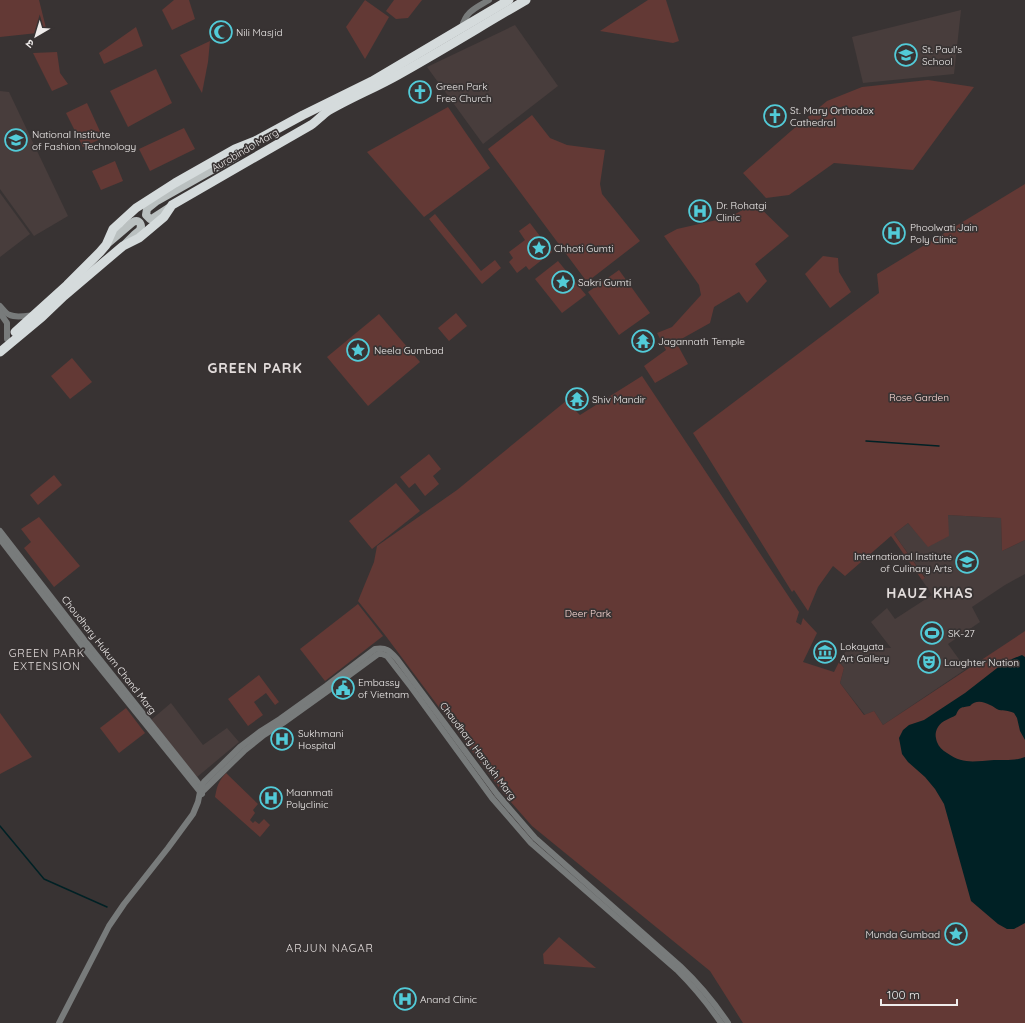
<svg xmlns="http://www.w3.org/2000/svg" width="1025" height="1023" viewBox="0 0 1025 1023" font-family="Quicksand,'Noto Sans Devanagari',sans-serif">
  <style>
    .built { fill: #483d3c }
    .green { fill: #633935 }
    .water { fill: #002125 }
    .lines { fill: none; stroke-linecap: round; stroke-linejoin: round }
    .stream { stroke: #002125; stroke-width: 1.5 }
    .minor { stroke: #787b7b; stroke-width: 6 }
    .major { stroke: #bac0c0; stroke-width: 8 }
    .highway { stroke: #d5dbdc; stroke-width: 9 }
    .labels { text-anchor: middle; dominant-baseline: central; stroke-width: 3.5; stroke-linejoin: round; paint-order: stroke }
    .poi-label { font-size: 10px; fill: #efeceb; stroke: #383333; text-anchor: start }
    .street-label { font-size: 10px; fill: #efeceb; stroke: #383333 }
    .park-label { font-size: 10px; fill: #fbd9d5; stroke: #383333 }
    .neighbourhood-label { font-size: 11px; letter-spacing: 1px; fill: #e2dcdb; stroke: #383333 }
    .district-label { font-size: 14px; font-weight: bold; letter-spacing: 1px; fill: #e2dcdb; stroke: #383333 }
  </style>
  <rect width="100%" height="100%" fill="#383333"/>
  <g class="built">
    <path d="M961,10L954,74L863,83L852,37Z"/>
    <path d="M515,25L558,86L483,144L427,67Z"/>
    <path d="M0,91L9,92L68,216L34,236L0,189Z"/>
    <path d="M0,193L30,234L0,257Z"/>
    <path d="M948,515L1001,518L1002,551L1025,540V574L1005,585L972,607L980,622L948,644L966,669L883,725L874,711L865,715L840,683L844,668L839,662L849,646L852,644L870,647L891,648L871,622L887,608L895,619L932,595L922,580L925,577L894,534L908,523L928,546Z"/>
    <path d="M171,703L203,745L227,728L239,742L197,777L151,720Z"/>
  </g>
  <g class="green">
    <path d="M0,0H39L47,32L0,37Z"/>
    <path d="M174,0H189L195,19L172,30L162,10Z"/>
    <path d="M365,0L389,17L365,59L346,27Z"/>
    <path d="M394,0H422L408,18L396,19L386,11Z"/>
    <path d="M648,0H666L679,41L673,43L600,31Z"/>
    <path d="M136,27L143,46L104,64L99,53Z"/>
    <path d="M210,41L208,62L202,93L180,55Z"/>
    <path d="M57,52L60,73L68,84L52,91L33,53Z"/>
    <path d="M156,69L172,103L128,127L110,91Z"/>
    <path d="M928,80L974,87L913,170L834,163L789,195L766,198L743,173L791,131L827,101L862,87Z"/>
    <path d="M87,103L103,138L83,147L66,113Z"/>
    <path d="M448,107L490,168L424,217L367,152Z"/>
    <path d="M532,115L550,138L567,145L605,150L600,184L602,194L640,241L587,282L488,149Z"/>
    <path d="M184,128L195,149L150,171L139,149Z"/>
    <path d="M115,161L123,181L101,190L92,171Z"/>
    <path d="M1025,184V540L1002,551L1001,518L948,515L949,536L928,547L908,523L894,534L925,578L922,580L891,536L845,576L833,566L818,587L808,611L794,590L792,592L693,433L879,293L877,274Z"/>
    <path d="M755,203L789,236L755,264L767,281L747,303L739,292L714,307L710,323L676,342L688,364L655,383L644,366L666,350L657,333L672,327L701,295L699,285L664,236L677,229L730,217Z"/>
    <path d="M435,214L481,271L495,260L501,268L482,284L429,219Z"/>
    <path d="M530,223L552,252L529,270L526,266L517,273L509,262L513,258L509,252L525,240L519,231Z"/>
    <path d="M823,256L838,258L839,272L851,292L830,308L805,274Z"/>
    <path d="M558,261L586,295L562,313L535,279Z"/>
    <path d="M619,270L650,313L619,335L588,292Z"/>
    <path d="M456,313L467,326L449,341L438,328Z"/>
    <path d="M379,314L420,362L368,406L327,357Z"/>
    <path d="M72,358L92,382L70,399L51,376Z"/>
    <path d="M642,376L799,612L796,622L801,625L803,618L817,633L803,662L834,672L839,662L844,668L840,683L864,715L874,711L883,725L1025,631V1023H743L710,971L532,826L503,793L385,635L358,601L374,562L377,546L457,490L566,401L580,415Z"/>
    <path d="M429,454L441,469L433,476L439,484L425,496L415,483L409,488L400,477Z"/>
    <path d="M54,475L62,485L38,505L30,495Z"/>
    <path d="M396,483L420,511L372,549L349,521Z"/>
    <path d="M39,517L80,566L54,587L24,548L31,542L21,529Z"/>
    <path d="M358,604L383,636L325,681L300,649Z"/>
    <path d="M259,675L279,702L275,705L266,693L254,702L263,715L248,726L228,699Z"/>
    <path d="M126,708L145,733L119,753L100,728Z"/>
    <path d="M0,713L32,757L0,774Z"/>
    <path d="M226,773L258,804L253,810L255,813L250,820L253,823L255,821L259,824L264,819L270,825L260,837L215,797C217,786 218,782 226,773Z"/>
    <path d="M559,937L596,968L544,964L543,954Z"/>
  </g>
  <path class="water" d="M1022,655L1025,657V740L1020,731L1017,718L1014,713C1007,710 1005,711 999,710C996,709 993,706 990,705C983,701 975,700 970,706C961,708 960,706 956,715C950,719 942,720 938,727C935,732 935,736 937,742C939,747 942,750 947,753C964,765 975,761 994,760C1005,760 1015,761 1025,757V923L1014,929H1007L998,924L971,901L944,804L935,789L925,777L908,762L902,754L899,738L903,730L909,725L924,720L965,693L1001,665L1012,659Z"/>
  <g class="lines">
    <g class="stream">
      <path d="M866,441L939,446"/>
      <path d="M0,826L44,879L107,907"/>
    </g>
    <g class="minor">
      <path d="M462,27C466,11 476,8 489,0"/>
      <path d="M0,306C3,309 6,314 10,315C16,318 26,316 33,315"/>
      <path d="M0,313L7,323V339"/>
      <path d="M0,531L86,642L203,789"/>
      <path d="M0,539L80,643L202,794"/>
      <path d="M204,790L244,751L264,735L283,723L329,690L378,654H382L387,656L411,687L492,798L531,843L677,970C693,986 708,1004 721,1023"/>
      <path d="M59,1023L109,926L124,904L168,848L193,814L198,802L201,787L204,782L240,747L261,731L280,719L326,686L375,649C387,647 390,651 397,659L497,794L535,838L680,966C698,983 714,1002 728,1023"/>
    </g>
    <g class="major">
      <path d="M170,207L153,218L150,219L146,215L147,209L157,201L235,157L252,144"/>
      <path d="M106,245L133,222C137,220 140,221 141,226L140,230L135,234L125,244"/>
    </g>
    <g class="highway">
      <path d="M15,332L67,285L100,252L106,245L113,229L136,208L175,183L235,149L255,141L303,115L372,81L509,0"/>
      <path d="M0,352L42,317L64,296L104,262L123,246L139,238L164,217L172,205L311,125C317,121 322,115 328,111C350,98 375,88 398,75C441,51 483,25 526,0"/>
    </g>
  </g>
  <defs>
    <g id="mosque-ring" transform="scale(1.15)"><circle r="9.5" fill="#383333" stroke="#52cbd8" stroke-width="1.5"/><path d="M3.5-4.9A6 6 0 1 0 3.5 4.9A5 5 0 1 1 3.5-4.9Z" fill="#52cbd8"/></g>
    <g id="school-ring" transform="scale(1.15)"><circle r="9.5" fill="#383333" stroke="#52cbd8" stroke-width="1.5"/><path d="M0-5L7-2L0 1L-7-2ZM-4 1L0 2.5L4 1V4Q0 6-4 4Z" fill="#52cbd8"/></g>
    <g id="church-ring" transform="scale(1.15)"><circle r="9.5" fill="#383333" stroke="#52cbd8" stroke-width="1.5"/><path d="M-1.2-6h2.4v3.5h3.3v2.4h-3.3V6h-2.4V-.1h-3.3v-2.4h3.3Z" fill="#52cbd8"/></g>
    <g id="university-ring" transform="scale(1.15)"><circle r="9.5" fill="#383333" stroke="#52cbd8" stroke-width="1.5"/><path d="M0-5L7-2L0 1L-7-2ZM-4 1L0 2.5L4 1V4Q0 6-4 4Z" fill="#52cbd8"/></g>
    <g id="hospital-ring" transform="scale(1.15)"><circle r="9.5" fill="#383333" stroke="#52cbd8" stroke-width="1.5"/><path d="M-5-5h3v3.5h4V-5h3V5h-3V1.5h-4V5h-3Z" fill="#52cbd8"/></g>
    <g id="sight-ring" transform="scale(1.15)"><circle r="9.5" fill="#383333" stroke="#52cbd8" stroke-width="1.5"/><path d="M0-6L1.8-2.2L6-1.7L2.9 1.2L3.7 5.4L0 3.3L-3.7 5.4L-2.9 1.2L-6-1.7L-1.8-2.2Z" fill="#52cbd8"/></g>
    <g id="temple-ring" transform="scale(1.15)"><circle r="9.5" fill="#383333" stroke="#52cbd8" stroke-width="1.5"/><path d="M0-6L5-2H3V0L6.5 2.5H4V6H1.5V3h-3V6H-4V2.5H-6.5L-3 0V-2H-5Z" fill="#52cbd8"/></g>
    <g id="stadium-ring" transform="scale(1.15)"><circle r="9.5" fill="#383333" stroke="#52cbd8" stroke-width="1.5"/><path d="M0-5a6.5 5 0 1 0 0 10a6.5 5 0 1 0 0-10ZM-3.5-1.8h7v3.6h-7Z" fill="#52cbd8"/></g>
    <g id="museum-ring" transform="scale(1.15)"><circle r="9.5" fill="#383333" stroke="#52cbd8" stroke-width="1.5"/><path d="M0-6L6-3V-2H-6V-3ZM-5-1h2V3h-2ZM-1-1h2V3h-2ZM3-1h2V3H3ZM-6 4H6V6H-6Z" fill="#52cbd8"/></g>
    <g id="theatre-ring" transform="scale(1.15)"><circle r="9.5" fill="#383333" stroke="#52cbd8" stroke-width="1.5"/><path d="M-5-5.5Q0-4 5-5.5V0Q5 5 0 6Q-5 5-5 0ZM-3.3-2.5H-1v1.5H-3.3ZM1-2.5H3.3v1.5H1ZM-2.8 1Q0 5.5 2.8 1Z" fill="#52cbd8"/></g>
    <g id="civic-ring" transform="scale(1.15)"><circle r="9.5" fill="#383333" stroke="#52cbd8" stroke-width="1.5"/><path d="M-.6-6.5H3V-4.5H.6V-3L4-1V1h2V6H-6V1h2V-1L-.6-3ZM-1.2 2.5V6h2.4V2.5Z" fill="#52cbd8"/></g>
  </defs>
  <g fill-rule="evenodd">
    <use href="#mosque-ring" x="221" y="32"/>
    <use href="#school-ring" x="906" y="55"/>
    <use href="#church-ring" x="420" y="92"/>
    <use href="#church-ring" x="775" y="116"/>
    <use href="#university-ring" x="16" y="140"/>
    <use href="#hospital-ring" x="700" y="211"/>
    <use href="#hospital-ring" x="894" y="233"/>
    <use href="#sight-ring" x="539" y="248"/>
    <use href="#sight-ring" x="563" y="282"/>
    <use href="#temple-ring" x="643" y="341"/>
    <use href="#sight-ring" x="358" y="350"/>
    <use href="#temple-ring" x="577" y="399"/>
    <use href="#university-ring" x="967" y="562"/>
    <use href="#stadium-ring" x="932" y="633"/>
    <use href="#museum-ring" x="825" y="652"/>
    <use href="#theatre-ring" x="929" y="662"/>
    <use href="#civic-ring" x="343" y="688"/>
    <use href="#hospital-ring" x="282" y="739"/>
    <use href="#hospital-ring" x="271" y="798"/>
    <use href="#sight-ring" x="956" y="934"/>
    <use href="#hospital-ring" x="405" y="999"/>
  </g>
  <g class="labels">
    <g class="poi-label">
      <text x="236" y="32">Nili Masjid</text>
      <text x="922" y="49">St. Paul's<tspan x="922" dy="12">School</tspan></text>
      <text x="436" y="86">Green Park<tspan x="436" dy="12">Free Church</tspan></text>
      <text x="790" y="110">St. Mary Orthodox<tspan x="790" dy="12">Cathedral</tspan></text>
      <text x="32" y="134">National Institute<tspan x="32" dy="12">of Fashion Technology</tspan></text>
      <text x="716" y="205">Dr. Rohatgi<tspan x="716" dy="12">Clinic</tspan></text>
      <text x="910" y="227">Phoolwati Jain<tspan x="910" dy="12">Poly Clinic</tspan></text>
      <text x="554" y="248">Chhoti Gumti</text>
      <text x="578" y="282">Sakri Gumti</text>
      <text x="658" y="341">Jagannath Temple</text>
      <text x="374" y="350">Neela Gumbad</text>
      <text x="592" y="399">Shiv Mandir</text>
      <text x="952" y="556" text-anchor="end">International Institute<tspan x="952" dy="12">of Culinary Arts</tspan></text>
      <text x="948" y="633">SK-27</text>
      <text x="840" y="646">Lokayata<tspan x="840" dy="12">Art Gallery</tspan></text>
      <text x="944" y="662">Laughter Nation</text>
      <text x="358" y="682">Embassy<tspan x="358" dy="12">of Vietnam</tspan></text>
      <text x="298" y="733">Sukhmani<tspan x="298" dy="12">Hospital</tspan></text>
      <text x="286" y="792">Maanmati<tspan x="286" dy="12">Polyclinic</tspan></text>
      <text x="940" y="934" text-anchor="end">Munda Gumbad</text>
      <text x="420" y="999">Anand Clinic</text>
    </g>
    <g class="street-label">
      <text transform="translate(245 150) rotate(-30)">Aurobindo Marg</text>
      <text transform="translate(109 655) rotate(52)">Choudhary Hukum Chand Marg</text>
      <text transform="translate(478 751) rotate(53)">Chaudhary Harsukh Marg</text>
    </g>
    <g class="park-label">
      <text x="919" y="397">Rose Garden</text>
      <text x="588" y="613">Deer Park</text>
    </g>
    <g class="neighbourhood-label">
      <text x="47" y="653">GREEN PARK<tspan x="47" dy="13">EXTENSION</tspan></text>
      <text x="330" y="948">ARJUN NAGAR</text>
    </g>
    <g class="district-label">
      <text x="255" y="368">GREEN PARK</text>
      <text x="930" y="593">HAUZ KHAS</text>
    </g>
  </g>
  <g transform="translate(36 36) rotate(218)" stroke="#383333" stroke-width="3" paint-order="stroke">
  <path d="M0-3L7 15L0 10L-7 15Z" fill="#efeceb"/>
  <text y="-6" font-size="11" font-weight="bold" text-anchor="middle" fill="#efeceb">उ</text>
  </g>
  <path d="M881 999v6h76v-6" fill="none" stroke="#efeceb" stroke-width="2"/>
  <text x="887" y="999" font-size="12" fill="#efeceb" stroke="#383333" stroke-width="3" paint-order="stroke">100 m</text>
</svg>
